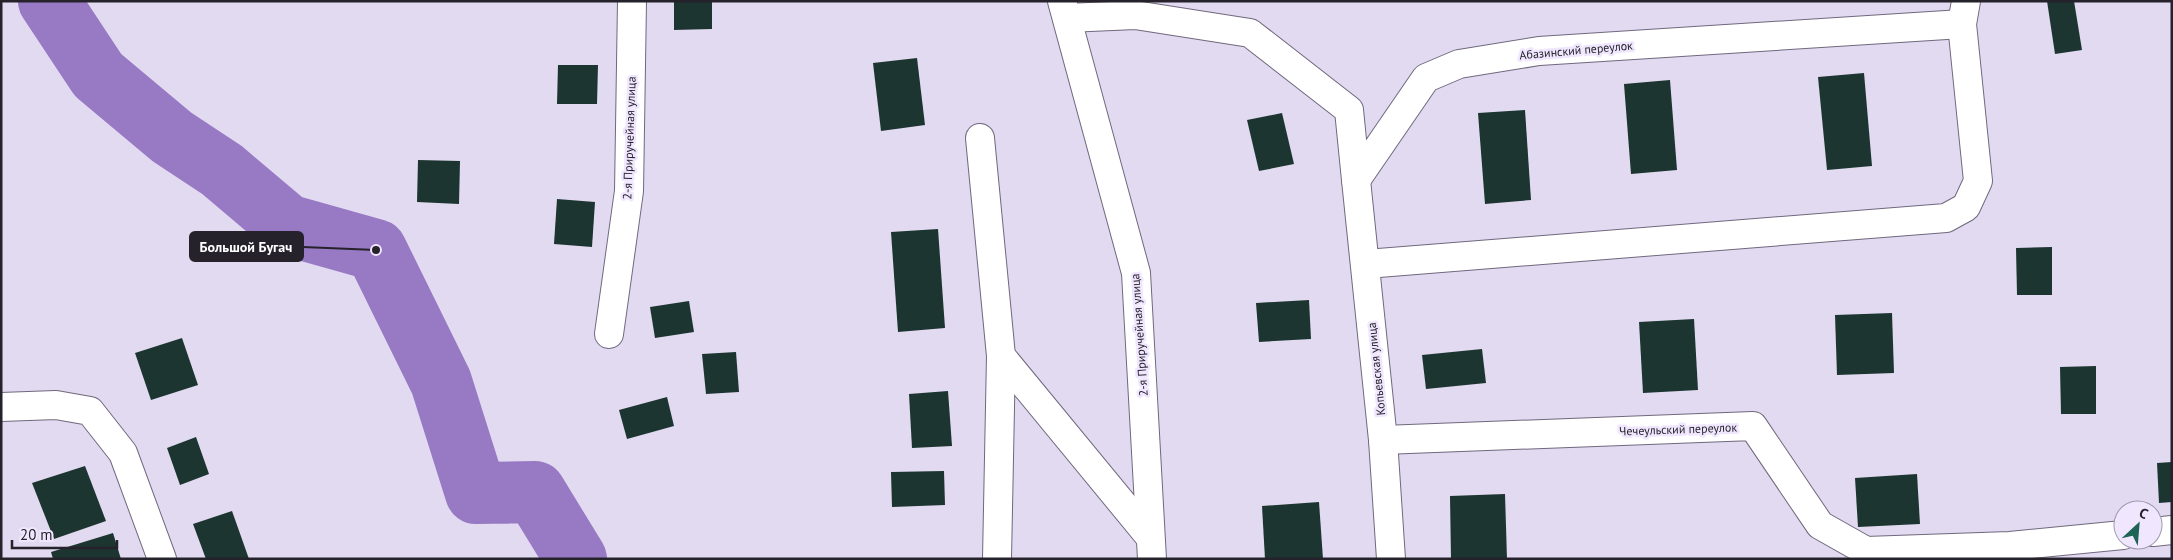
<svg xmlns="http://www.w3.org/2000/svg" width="2173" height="560" viewBox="0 0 2173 560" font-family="'PT Sans',sans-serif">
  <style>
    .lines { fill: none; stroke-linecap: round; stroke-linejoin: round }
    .river { stroke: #9879c3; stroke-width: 62 }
    .building { fill: #1c3530 }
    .minor-casing { stroke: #70687d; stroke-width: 30 }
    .minor { stroke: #fff; stroke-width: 28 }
    .labels { text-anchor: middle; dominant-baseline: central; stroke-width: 5; stroke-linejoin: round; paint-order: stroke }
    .street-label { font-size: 12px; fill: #25222b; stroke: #f0e7ff }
    .leader { fill: none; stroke: #25222b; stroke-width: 2 }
    .callout-dot { fill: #25222b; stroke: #f0e7ff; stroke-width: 2 }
    .callout { fill: #25222b; stroke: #25222b; stroke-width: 2 }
    .callout-label { font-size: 14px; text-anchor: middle; font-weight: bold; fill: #fff }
  </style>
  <rect width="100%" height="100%" fill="#e2daf1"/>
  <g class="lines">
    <path class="river" d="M49,1L98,75L172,137L222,170L287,225L376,250L441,382L476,493L535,492L576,559"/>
  </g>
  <g class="building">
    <path d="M674,1H712V29L674,30Z"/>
    <path d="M2047,1H2074L2082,50L2055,54Z"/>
    <path d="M917,58L925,125L881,131L873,63Z"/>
    <path d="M558,65H598L597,104H557Z"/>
    <path d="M1864,73L1872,166L1827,170L1818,77Z"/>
    <path d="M1670,80L1677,170L1631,174L1624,84Z"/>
    <path d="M1525,110L1531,200L1485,204L1478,113Z"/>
    <path d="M1282,113L1294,164L1259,171L1247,120Z"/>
    <path d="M418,160L460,161L459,204L417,202Z"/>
    <path d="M557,199L595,202L592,247L554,244Z"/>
    <path d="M938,229L945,328L898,332L891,232Z"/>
    <path d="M2052,247V295H2017L2016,248Z"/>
    <path d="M1309,300L1311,339L1259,342L1256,303Z"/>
    <path d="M689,301L694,332L655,338L650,307Z"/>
    <path d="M1892,313L1894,373L1837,375L1835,315Z"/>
    <path d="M1694,319L1698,390L1643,393L1639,322Z"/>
    <path d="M182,338L198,385L151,400L135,353Z"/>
    <path d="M1482,349L1486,383L1426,389L1422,355Z"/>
    <path d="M736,352L739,392L706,394L702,354Z"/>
    <path d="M2096,366V414H2061L2060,367Z"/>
    <path d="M948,391L952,446L912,448L909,394Z"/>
    <path d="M667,397L674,426L627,439L619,410Z"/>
    <path d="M196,437L209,474L180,485L167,448Z"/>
    <path d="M2172,462V502L2159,503L2157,463Z"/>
    <path d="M85,466L106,521L54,539L32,483Z"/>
    <path d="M944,471L945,505L892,507L891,472Z"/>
    <path d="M1917,474L1920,524L1858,527L1855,478Z"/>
    <path d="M1505,494L1507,559H1451L1450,496Z"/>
    <path d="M1319,502L1323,559H1265L1262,506Z"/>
    <path d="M232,511L249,559H206L193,524Z"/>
    <path d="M113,533L121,559H53L51,552Z"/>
  </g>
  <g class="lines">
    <g class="minor-casing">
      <g id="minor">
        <path d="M1062,1L1136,273L1152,559"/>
        <path d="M1067,18L1135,15L1250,33L1349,110L1356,180L1426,78L1459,64L1539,51L1962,24"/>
        <path d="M980,138L1001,356L997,559"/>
        <path d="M1356,180L1383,440L1391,559"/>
        <path d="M1366,264L1946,218L1966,207L1978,181L1962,24L1966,1"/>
        <path d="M609,334L629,191L632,1"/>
        <path d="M1001,356L1150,537"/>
        <path d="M1,407L56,405L90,411L123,453L162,559"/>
        <path d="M1383,440L1753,426L1820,525L1866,551L2010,546L2123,535"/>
        <path d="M2153,532L2172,530"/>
      </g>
    </g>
    <use href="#minor" class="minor"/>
  </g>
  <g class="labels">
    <g class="street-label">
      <text transform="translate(1576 50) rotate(-5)">Абазинский переулок</text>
      <text transform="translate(629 138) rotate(-88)">2-я Приручейная улица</text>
      <text transform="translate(1139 335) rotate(-94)">2-я Приручейная улица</text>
      <text transform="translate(1376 369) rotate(-96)">Копьевская улица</text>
      <text transform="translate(1678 429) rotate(-2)">Чечеульский переулок</text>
    </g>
  </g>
  <path class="leader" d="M376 250L303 247"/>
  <circle class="callout-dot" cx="376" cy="250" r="5"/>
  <rect class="callout" x="190" y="232" width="113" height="29" rx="5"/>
  <g class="callout-label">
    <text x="246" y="252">Большой Бугач</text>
  </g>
  <rect width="2173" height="560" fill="none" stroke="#25222b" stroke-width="5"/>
  <g transform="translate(2138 525) rotate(26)"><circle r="24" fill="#f0e7ff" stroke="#9f98aa"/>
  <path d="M0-4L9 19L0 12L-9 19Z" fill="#1d6356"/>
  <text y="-8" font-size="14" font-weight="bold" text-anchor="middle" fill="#25222b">С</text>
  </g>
  <path d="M12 540v8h105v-8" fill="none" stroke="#25222b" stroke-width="2.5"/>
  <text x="20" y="540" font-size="15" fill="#25222b" stroke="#f0e7ff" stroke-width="4" paint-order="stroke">20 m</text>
</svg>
